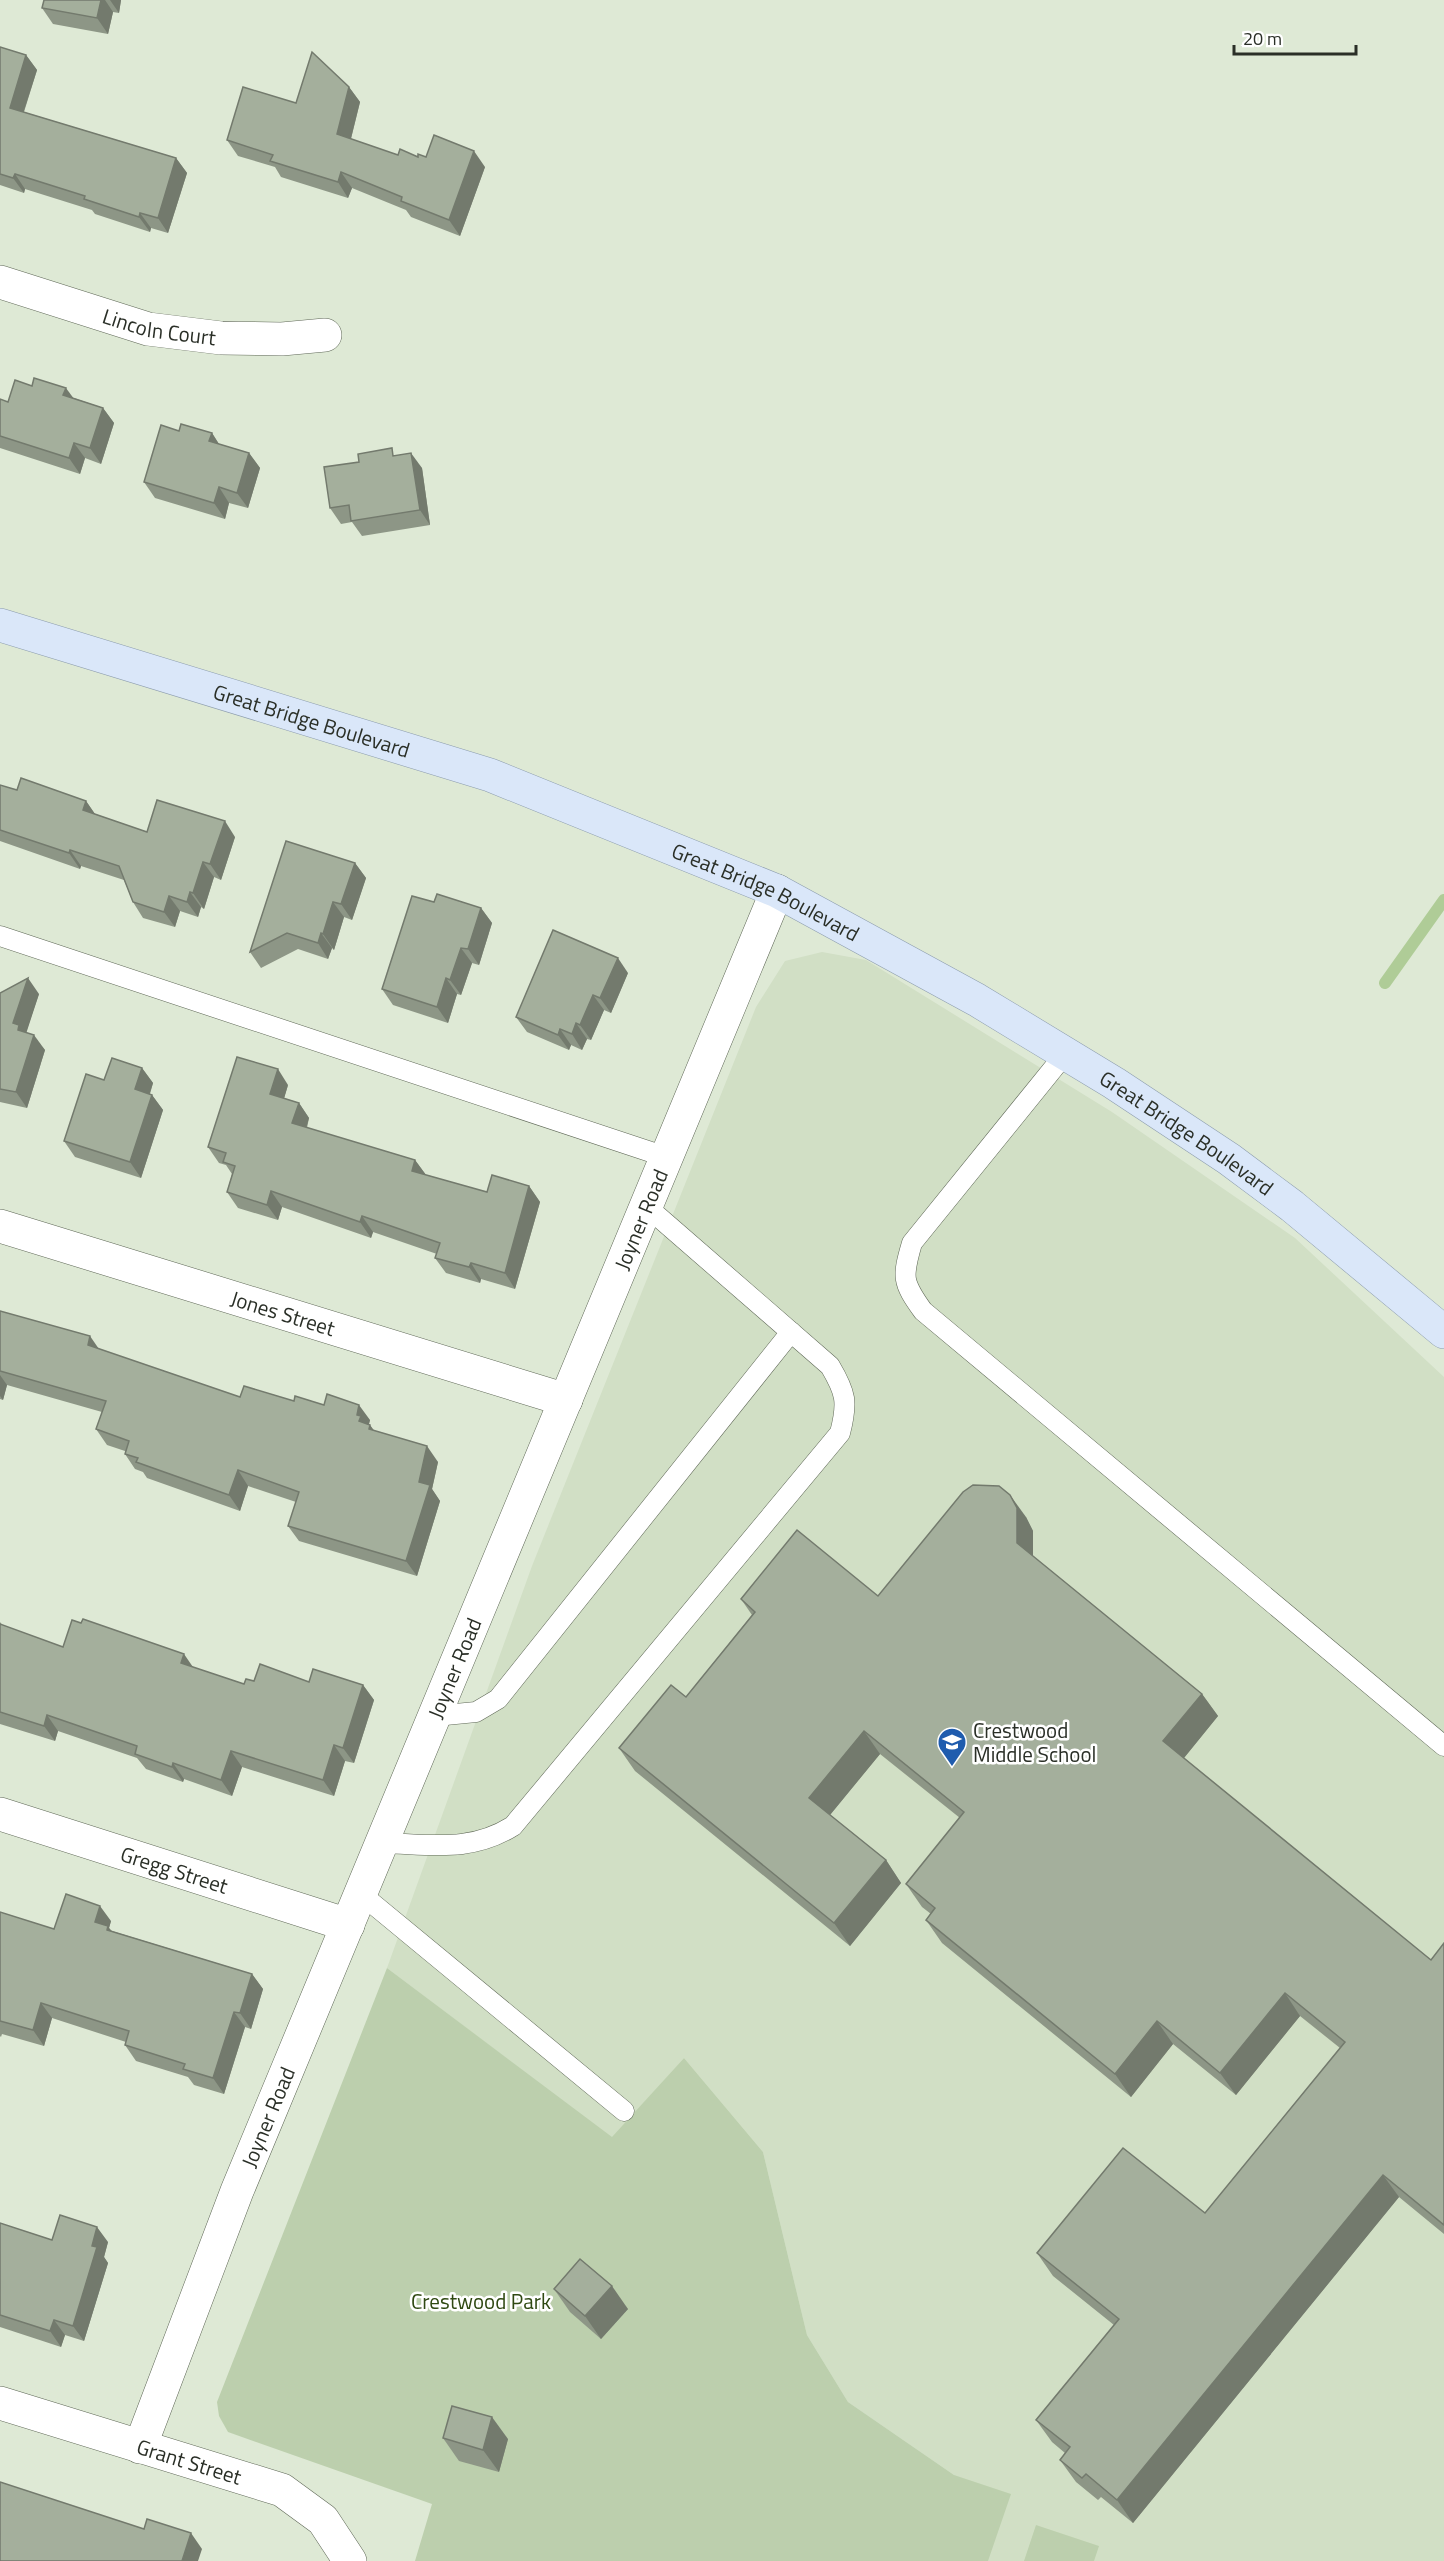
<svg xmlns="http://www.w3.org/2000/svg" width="1444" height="2561" viewBox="0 0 1444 2561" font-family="'Titillium Web',sans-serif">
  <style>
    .built { fill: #d1dfc5 }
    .green { fill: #bccfad }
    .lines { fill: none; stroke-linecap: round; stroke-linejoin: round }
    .stream { stroke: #afcc97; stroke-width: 12 }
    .service-casing { stroke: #5f6857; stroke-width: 21 }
    .minor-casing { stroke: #5f6857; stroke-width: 34 }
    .primary-casing { stroke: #8c9cad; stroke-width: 34 }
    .service { stroke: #fff; stroke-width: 20 }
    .minor { stroke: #fff; stroke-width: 33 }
    .primary { stroke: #dae7f9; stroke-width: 33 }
    .wall { fill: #8d9686 }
    .shaded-wall { fill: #737a6d }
    .building { fill: #a4af9c; stroke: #737a6d; stroke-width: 1.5 }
    .labels { text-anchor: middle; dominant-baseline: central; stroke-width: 5; stroke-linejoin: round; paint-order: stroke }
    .street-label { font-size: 21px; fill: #2a2f27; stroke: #fff }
    .poi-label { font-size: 21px; fill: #2a2f27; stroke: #fff; text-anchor: start }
    .park-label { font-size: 21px; fill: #2f4912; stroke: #fff }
  </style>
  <rect width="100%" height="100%" fill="#dee9d5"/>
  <path class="built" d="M822,952L866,960L1112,1112L1295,1238L1444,1377V2561H925L954,2475L848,2402L807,2335L763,2152L684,2058L612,2138L387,1968L532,1566L756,1007L785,961Z"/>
  <g class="green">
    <path d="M387,1968L612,2137L684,2058L763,2152L807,2335L848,2402L954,2475L1011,2494L988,2561H415L432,2504L228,2432L219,2416L217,2402Z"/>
    <path d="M1036,2525L1099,2546L1094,2561H1024Z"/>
  </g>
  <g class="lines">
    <path class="stream" d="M1385,983L1444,900"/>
    <g class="service-casing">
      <g id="service">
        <path d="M0,936L666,1157"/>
        <path d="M1065,1054L912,1243C902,1277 902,1282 923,1311L1444,1746"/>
        <path d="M435,1716L476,1712L498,1699L791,1332"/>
        <path d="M382,1843C431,1844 470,1853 513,1826L840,1433C848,1402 846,1393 830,1366L646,1206"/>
        <path d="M361,1894L624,2111"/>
      </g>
    </g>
    <g class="minor-casing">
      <g id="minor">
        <path id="s1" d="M0,282L148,329L221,338L282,339L325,335"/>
        <path id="s2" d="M0,1226L566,1400"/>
        <path id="s3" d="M0,1814L348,1925"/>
        <path id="s4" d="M0,2403L282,2490L323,2520L350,2561"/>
        <path id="s5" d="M140,2447L237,2191L777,891"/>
      </g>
    </g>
    <g class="primary-casing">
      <g id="primary">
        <path id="s6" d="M0,625L490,775L777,891L977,1000L1114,1083L1229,1159L1292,1206L1444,1332"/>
      </g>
    </g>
    <use href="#service" class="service"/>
    <use href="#minor" class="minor"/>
    <use href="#primary" class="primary"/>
  </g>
  <g class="wall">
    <path d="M44,0H121L119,13L113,12L108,34L53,24L42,8Z"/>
    <path d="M0,47L26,55L37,70L24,112L176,158L187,173L168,233L151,228L150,232L95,214L92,210L25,189L24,193L0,185Z"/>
    <path d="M349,87L360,102L351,139L398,155L426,157L485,167L460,236L411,217L406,210L352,188L348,198L281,177L275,167L238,156L227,140L296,103Z"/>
    <path d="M74,398L103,408L114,423L101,464L85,458L80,474L0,448V399L8,402Z"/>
    <path d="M179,431L212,433L219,444L249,453L260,468L248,508L229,503L225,519L155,498L144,482Z"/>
    <path d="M396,455L422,468L430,525L362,536L352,522L341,524L330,508Z"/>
    <path d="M0,785L17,790L86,801L95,814L147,832L235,837L221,880L214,877L204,909L201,907L198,917L180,911L175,927L143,918L133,902L124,880L81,866L80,869L0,841Z"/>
    <path d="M355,863L366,878L352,920L344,917L334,950L332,948L328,959L298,949L261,968L250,952Z"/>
    <path d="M434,902L481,908L492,923L479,965L472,963L461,995L457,994L448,1023L393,1005L382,989Z"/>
    <path d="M628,973L611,1013L604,1010L591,1040L587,1039L582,1050L571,1045L569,1050L527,1032L516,1017Z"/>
    <path d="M0,993L39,994L26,1032L45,1050L27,1108L0,1102Z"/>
    <path d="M142,1068L153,1083L150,1094L152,1095L163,1110L141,1178L75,1157L64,1141L104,1080Z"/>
    <path d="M288,1085L284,1098L299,1103L309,1118L307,1128L415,1160L426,1175L487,1192L529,1186L540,1202L515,1289L481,1279L480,1283L446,1273L435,1258L437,1254L373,1232L371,1238L282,1207L278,1220L238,1208L227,1192L232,1174L226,1165L219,1163L208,1147Z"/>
    <path d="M0,1311L99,1349L240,1397L294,1401L370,1420L369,1424L374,1431L438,1462L432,1489L440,1501L417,1576L299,1541L288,1526L296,1502L248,1486L240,1511L147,1478L143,1472L135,1469L125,1454V1451L107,1445L96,1429L102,1412L7,1385L3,1400L0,1399Z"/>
    <path d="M1026,1517L1033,1531V1556L1202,1694L1218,1716L1184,1758L1431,1960L1444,1943V2234L1399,2197L1133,2523L1101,2497L1098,2500L1076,2482L1060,2460L1065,2453L1052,2442L1036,2420L1114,2325L1053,2276L1037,2253L1205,2213L1340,2048L1300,2016L1236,2095L1173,2044L1131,2097L942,1943L926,1920L931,1914L922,1907L906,1884L960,1818L880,1754L830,1815L886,1860L901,1883L850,1946L635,1771L619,1748L686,1697L752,1615L741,1599L878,1596Z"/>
    <path d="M0,1622L3,1626L63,1647L193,1667L244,1684L254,1681L309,1682L363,1685L374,1700L354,1763L345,1761L334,1796L242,1767L232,1796L184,1779L183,1782L146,1769L137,1758L58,1731L55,1741L0,1724Z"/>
    <path d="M0,1912L54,1929L111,1921L109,1928L112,1931L252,1974L263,1989L251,2029L245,2027L224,2094L194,2085L188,2077L136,2061L125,2045L126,2042L52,2018L44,2046L2,2034L1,2037L0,2036Z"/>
    <path d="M0,2223L52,2240L108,2242L104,2257L108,2263L84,2341L65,2335L61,2347L0,2327Z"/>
    <path d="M554,2289L628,2309L601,2339L570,2312Z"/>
    <path d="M443,2438L508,2439L499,2472L459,2461Z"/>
  </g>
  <g class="shaded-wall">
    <path d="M101,0H105L113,12L108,34L97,18Z"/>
    <path d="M110,0H121L119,13Z"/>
    <path d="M26,55L37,70L20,123L10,108Z"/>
    <path d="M349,87L360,102L348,150L337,134Z"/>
    <path d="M474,151L485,167L460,236L449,220Z"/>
    <path d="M176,158L187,173L168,233L158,218Z"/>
    <path d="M341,172L352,188L348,198L338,182Z"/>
    <path d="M15,174L25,189L24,193L13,178Z"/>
    <path d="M140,213L151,228L150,232L139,217Z"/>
    <path d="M66,388L77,403L63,395Z"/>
    <path d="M103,408L114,423L101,464L90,448Z"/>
    <path d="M212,433L222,449L209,441Z"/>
    <path d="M74,443L85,458L80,474L69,458Z"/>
    <path d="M249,453L260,468L248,508L237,493Z"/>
    <path d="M411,453L422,468L430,525L420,510Z"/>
    <path d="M219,487L229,503L225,519L214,503Z"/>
    <path d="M86,801L97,817L83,810Z"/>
    <path d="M225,821L235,837L221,880L210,864Z"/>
    <path d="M70,850L81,866L80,869L69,853Z"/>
    <path d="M203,862L214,877L204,909L193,893Z"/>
    <path d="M355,863L366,878L352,920L341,904Z"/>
    <path d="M190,892L201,907L198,917L187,902Z"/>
    <path d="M169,896L180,911L175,927L164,912Z"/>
    <path d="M333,902L344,917L334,950L323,934Z"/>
    <path d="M481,908L492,923L479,965L468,949Z"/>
    <path d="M321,933L332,948L328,959L318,943Z"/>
    <path d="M461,948L472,963L461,995L450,980Z"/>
    <path d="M618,958L628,973L611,1013L600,998Z"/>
    <path d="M28,978L39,994L26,1034L29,1046L13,1023Z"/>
    <path d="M446,978L457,994L448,1023L437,1007Z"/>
    <path d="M593,995L604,1010L591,1040L580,1025Z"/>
    <path d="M576,1023L587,1039L582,1050L572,1034Z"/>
    <path d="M560,1029L571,1045L569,1050L558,1035Z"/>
    <path d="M34,1035L45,1050L27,1108L16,1092Z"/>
    <path d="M142,1068L153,1083L146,1105L135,1089Z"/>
    <path d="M278,1069L288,1085L281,1109L270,1094Z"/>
    <path d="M152,1095L163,1110L141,1178L130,1162Z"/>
    <path d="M299,1103L309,1118L303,1139L292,1123Z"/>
    <path d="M415,1160L426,1175L412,1171Z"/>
    <path d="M529,1186L540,1202L515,1289L505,1273Z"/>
    <path d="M271,1191L282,1207L278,1220L267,1205Z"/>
    <path d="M362,1216L373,1232L371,1238L360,1222Z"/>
    <path d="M471,1263L481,1279L480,1283L469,1267Z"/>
    <path d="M90,1336L101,1352L88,1345Z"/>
    <path d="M0,1375L7,1385L3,1400L0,1396Z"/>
    <path d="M359,1405L370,1420L368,1427L370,1425L381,1440L359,1421L357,1415Z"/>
    <path d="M427,1446L438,1462L432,1489L440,1501L417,1576L406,1561L419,1482Z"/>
    <path d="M238,1470L248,1486L240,1511L229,1495Z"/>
    <path d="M1010,1495L1026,1517L1033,1531V1565L1017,1543Z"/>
    <path d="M184,1654L195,1670L181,1663Z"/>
    <path d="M363,1685L374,1700L354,1763L343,1748Z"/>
    <path d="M1202,1694L1218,1716L1179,1764L1163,1741Z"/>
    <path d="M47,1715L58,1731L55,1741L44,1726Z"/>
    <path d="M864,1731L880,1754L825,1821L809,1798Z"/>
    <path d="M334,1745L345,1761L334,1796L323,1780Z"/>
    <path d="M231,1751L242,1767L232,1796L221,1780Z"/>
    <path d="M173,1763L184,1779L183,1782L172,1767Z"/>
    <path d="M886,1860L901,1883L850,1946L834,1923Z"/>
    <path d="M100,1906L111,1921L109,1928L119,1941L95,1922Z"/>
    <path d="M252,1974L263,1989L251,2029L240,2013Z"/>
    <path d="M1285,1993L1300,2016L1236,2095L1220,2073Z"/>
    <path d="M41,2003L52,2018L44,2046L33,2030Z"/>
    <path d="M234,2012L245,2027L224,2094L213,2078Z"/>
    <path d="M1157,2021L1173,2044L1131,2097L1115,2074Z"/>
    <path d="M1383,2175L1399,2197L1133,2523L1117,2500Z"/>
    <path d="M97,2227L108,2242L104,2257L108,2263L84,2341L73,2326L92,2246Z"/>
    <path d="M612,2286L628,2309L601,2339L585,2316Z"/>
    <path d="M54,2320L65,2335L61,2347L50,2331Z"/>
    <path d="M492,2417L508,2439L499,2472L483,2450Z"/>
    <path d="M191,2533L202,2549L198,2561H182Z"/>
  </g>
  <g class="building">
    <path d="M44,0H101L97,18L42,8Z"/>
    <path d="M0,47L26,55L10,108L176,158L158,218L140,213L139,217L84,199L85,196L15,174L13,178L0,174Z"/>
    <path d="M312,52L349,87L337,134L398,155L400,149L418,157V154L426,157L434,135L474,151L449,220L401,201L402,197L341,172L338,182L270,161L273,155L227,140L243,87L296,103Z"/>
    <path d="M34,378L66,388L63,395L103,408L90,448L74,443L69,458L0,436V399L8,402L15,380L32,386Z"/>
    <path d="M181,424L212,433L209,441L249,453L237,493L219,487L214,503L144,482L161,425L179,431Z"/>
    <path d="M392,448L393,456L411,453L420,510L351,521L349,505L330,508L324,467L359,462L358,454Z"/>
    <path d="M21,778L86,801L83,810L147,832L157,800L225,821L210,864L203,862L193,893L190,892L187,902L169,896L164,912L133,902L119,866L70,850L69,853L0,830V785L17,790Z"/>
    <path d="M286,841L355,863L341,904L333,902L323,934L321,933L318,943L287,933L250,952Z"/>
    <path d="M437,894L481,908L468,949L461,948L450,980L446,978L437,1007L382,989L412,896L434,902Z"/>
    <path d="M553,930L618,958L600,998L593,995L580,1025L576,1023L572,1034L560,1029L558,1035L516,1017Z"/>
    <path d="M28,978L13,1023L19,1025L18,1030L34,1035L16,1092L0,1089V993Z"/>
    <path d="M237,1057L278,1069L270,1094L299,1103L292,1123L415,1160L412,1171L487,1192L492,1175L529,1186L505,1273L471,1263L469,1267L435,1258L440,1243L362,1216L360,1222L271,1191L267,1205L227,1192L235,1166L223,1162L226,1153L208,1147Z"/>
    <path d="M112,1058L142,1068L135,1089L152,1095L130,1162L64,1141L86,1074L104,1080Z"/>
    <path d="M0,1311L90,1336L88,1345L240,1397L244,1386L294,1401L295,1396L324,1405L327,1394L359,1405L357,1415L361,1416L359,1421L370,1425L369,1429L427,1446L419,1482L430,1485L406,1561L288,1526L299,1492L238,1470L229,1495L136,1462L138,1458L125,1454L129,1441L96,1429L106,1401L0,1371Z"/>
    <path d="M973,1485L999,1486L1010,1495L1017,1508V1543L1202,1694L1163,1741L1431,1960L1444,1943V2225L1383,2175L1117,2500L1086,2474L1082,2478L1060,2460L1070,2447L1036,2420L1119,2319L1037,2253L1123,2148L1205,2213L1345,2042L1285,1993L1220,2073L1157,2021L1115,2074L926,1920L935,1908L906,1884L964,1812L864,1731L809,1798L886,1860L834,1923L619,1748L671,1685L686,1697L755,1612L741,1599L797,1530L878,1596L963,1492Z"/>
    <path d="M83,1619L184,1654L181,1663L244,1684L246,1679L254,1681L260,1664L309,1682L313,1669L363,1685L343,1748L334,1745L323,1780L231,1751L221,1780L173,1763L172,1767L135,1754L137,1746L47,1715L44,1726L0,1712V1624L63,1647L72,1620L81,1623Z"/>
    <path d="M66,1894L100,1906L95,1922L108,1926L107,1930L252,1974L240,2013L234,2012L213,2078L183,2069L185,2064L125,2045L129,2031L41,2003L33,2030L0,2021V1912L54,1929Z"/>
    <path d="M60,2215L97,2227L92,2246L97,2247L73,2326L54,2320L50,2331L0,2315V2223L52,2240Z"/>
    <path d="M580,2259L612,2286L585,2316L554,2289Z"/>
    <path d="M452,2406L492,2417L483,2450L443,2438Z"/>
    <path d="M0,2482L144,2529L147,2519L191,2533L182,2561H0Z"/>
  </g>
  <defs>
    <g id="school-pin" transform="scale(1.5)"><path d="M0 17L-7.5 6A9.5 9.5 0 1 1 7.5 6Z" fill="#1f5cae" stroke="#fff"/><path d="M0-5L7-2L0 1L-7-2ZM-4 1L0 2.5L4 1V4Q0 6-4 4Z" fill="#fff"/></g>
  </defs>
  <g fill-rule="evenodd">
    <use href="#school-pin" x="952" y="1742"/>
  </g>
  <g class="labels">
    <g class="street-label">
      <text stroke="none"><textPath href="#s1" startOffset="166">Lincoln Court</textPath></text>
      <text stroke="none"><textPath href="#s6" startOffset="326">Great Bridge Boulevard</textPath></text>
      <text stroke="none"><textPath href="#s6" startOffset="812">Great Bridge Boulevard</textPath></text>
      <text stroke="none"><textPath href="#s6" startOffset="1298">Great Bridge Boulevard</textPath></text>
      <text stroke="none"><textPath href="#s5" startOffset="1326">Joyner Road</textPath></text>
      <text stroke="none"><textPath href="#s2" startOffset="296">Jones Street</textPath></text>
      <text stroke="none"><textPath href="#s5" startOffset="840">Joyner Road</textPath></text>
      <text stroke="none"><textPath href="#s3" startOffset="183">Gregg Street</textPath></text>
      <text stroke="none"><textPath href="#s5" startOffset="354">Joyner Road</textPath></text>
      <text stroke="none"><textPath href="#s4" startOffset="198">Grant Street</textPath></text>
    </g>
    <g class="poi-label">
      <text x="973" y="1730">Crestwood<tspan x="973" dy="24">Middle School</tspan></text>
    </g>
    <g class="park-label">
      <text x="481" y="2301">Crestwood Park</text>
    </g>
  </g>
  <path d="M1234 45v9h122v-9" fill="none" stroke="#2a2f27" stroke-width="3"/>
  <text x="1243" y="45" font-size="18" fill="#2a2f27" stroke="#ffffff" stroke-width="4.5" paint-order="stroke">20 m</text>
</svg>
